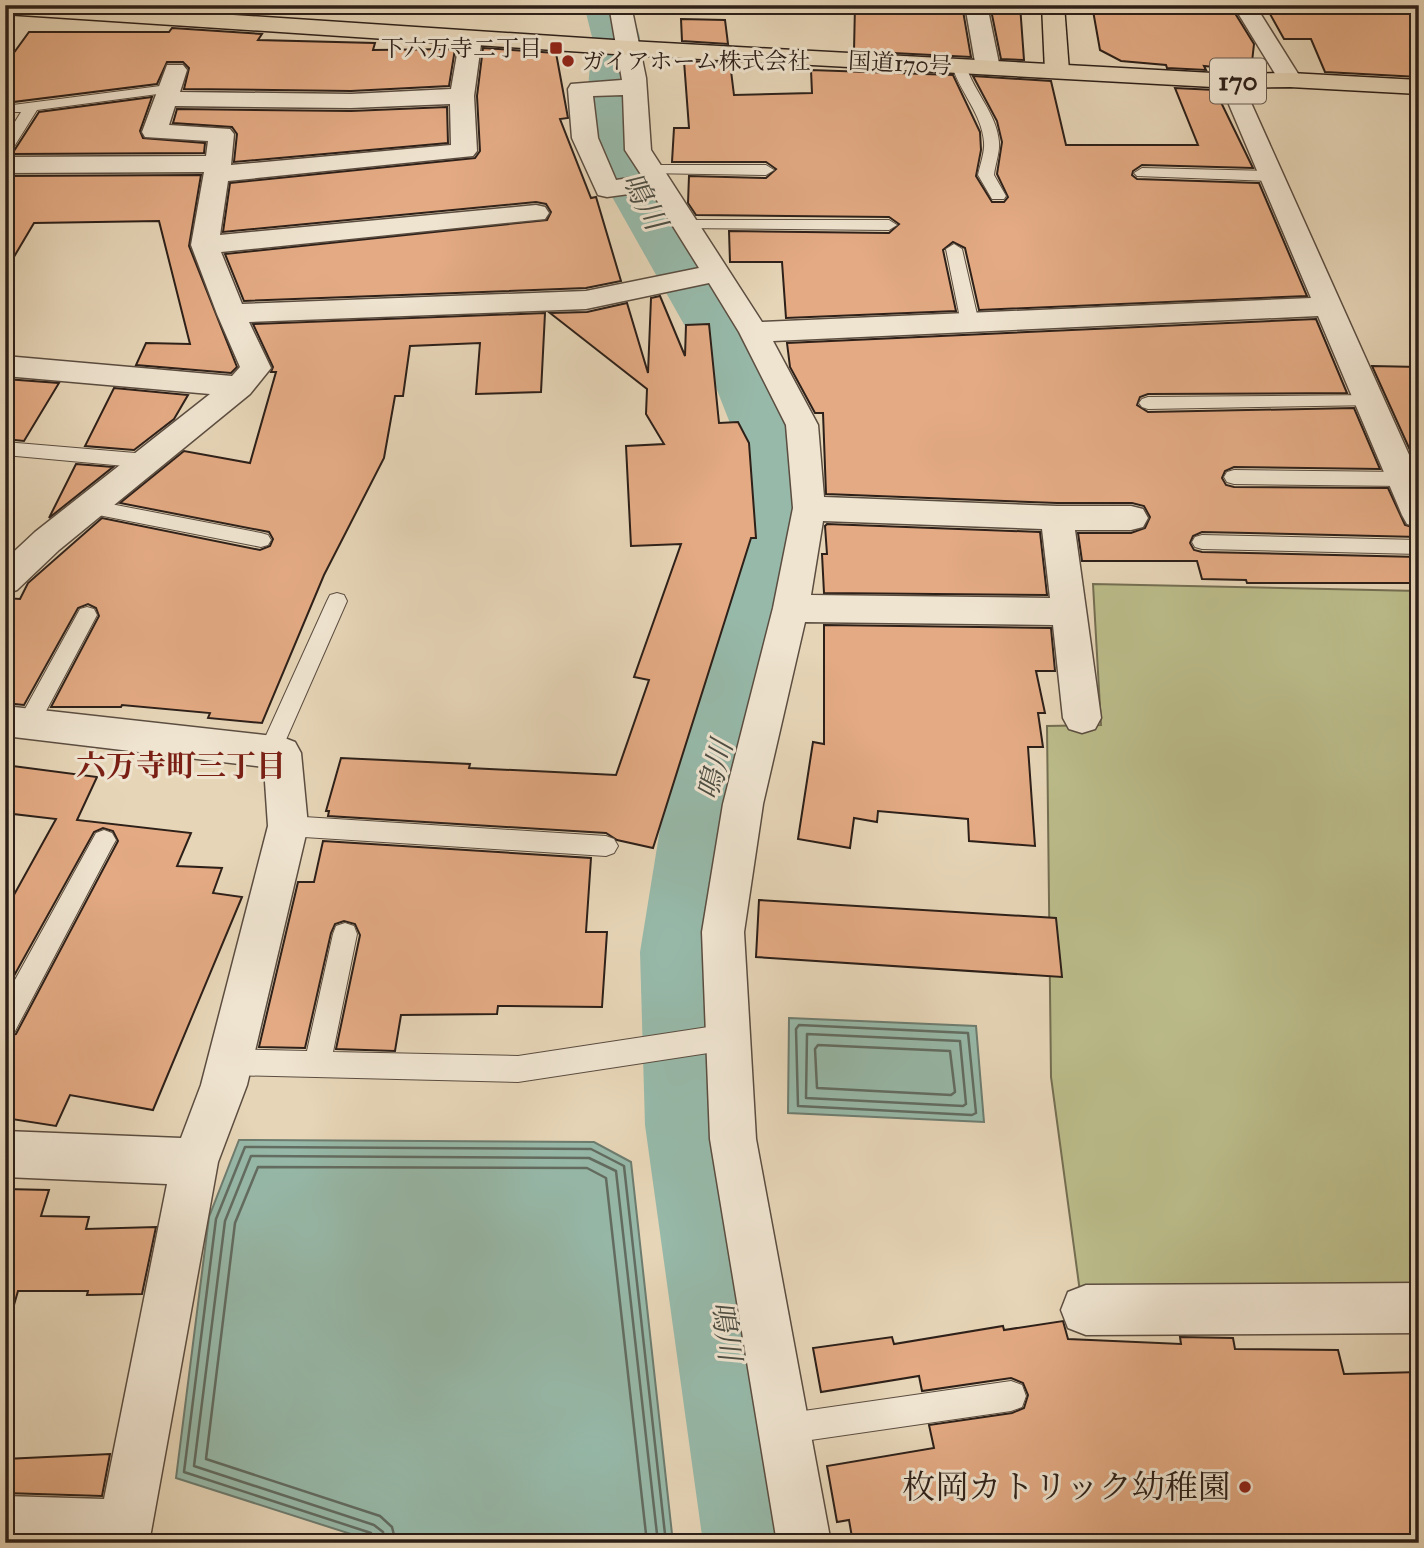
<svg xmlns="http://www.w3.org/2000/svg" width="1424" height="1548" viewBox="0 0 1424 1548" font-family="'IM FELL Great Primer','Noto Serif JP',serif">
  <style>
    .green { fill: #bbbc8a; stroke: #746e52; stroke-width: 2 }
    .water { fill: #97b9a9; stroke: #6d7c6f; stroke-width: 2 }
    .lines { fill: none; stroke-linecap: round; stroke-linejoin: round }
    .shore { stroke: #626c61; stroke-width: 2.5 }
    .river { fill: #97b9a9; fill-rule: evenodd }
    .building { fill: #e3aa83; stroke: #2d2019; stroke-width: 2 }
    .service-casing { stroke: #5b4d40; stroke-width: 2 }
    .minor-casing { stroke: #5b4d40; stroke-width: 3 }
    .tertiary-casing { stroke: #5b4d40; stroke-width: 3 }
    .primary-casing { stroke: #2d2019; stroke-width: 3 }
    .trunk-casing { stroke: #2d2019; stroke-width: 3 }
    .service { fill: #efe4d0; fill-rule: evenodd }
    .minor { fill: #efe4d0; fill-rule: evenodd }
    .tertiary { fill: #efe4d0; fill-rule: evenodd }
    .primary { fill: #e6d5b7; fill-rule: evenodd }
    .trunk { fill: #e6d5b7; fill-rule: evenodd }
    .poi-dot { fill: #8f2418; stroke: #efe4d0; stroke-width: 2.5 }
    .labels { text-anchor: middle; dominant-baseline: central; stroke-width: 6; stroke-linejoin: round; paint-order: stroke }
    .far-poi-label { font-size: 23px; fill: #2d2019; stroke: #efe4d0; text-anchor: end }
    .far-street-label { font-size: 23px; fill: #2d2019; stroke: #efe4d0 }
    .shield { fill: #efe4d0; stroke: #675b50; stroke-width: 2 }
    .shield-label { font-size: 26px; font-weight: bold; fill: #2d2019 }
    .water-label { font-size: 30px; font-style: italic; fill: #4d4e44; stroke: #efe4d0 }
    .neighbourhood-label { font-size: 30px; font-weight: bold; fill: #7a1f14; stroke: #efe4d0 }
    .near-poi-label { font-size: 33px; fill: #2d2019; stroke: #efe4d0; text-anchor: end }
  </style>
  <rect width="100%" height="100%" fill="#e6d5b7"/>
  <filter id="stains"><feTurbulence type="fractalNoise" baseFrequency=".00286" numOctaves="4"/><feColorMatrix values="0 0 0 0 .2 0 0 0 0 .09 0 0 0 0 .02 0 0 0 .5 -.17"/></filter>
  <radialGradient id="worn" r=".72"><stop offset=".6" stop-color="#630" stop-opacity="0"/><stop offset="1" stop-color="#630" stop-opacity=".3"/></radialGradient>
  <path class="green" d="M1093,584L1419,591V1289L1080,1292L1051,1077L1047,726L1101,725Z"/>
  <g class="water">
    <path d="M789,1018L976,1026L984,1122L788,1113Z"/>
    <path d="M239,1140L594,1142L631,1162L673,1543H379L176,1478L209,1217Z"/>
  </g>
  <g class="lines">
    <g class="shore">
      <path d="M799,1025L968,1033L976,1113L972,1115L798,1106L796,1029Z"/>
      <path d="M807,1034L960,1041L966,1104L963,1106L806,1098Z"/>
      <path d="M818,1045L950,1051L955,1092L951,1095L817,1088L815,1049Z"/>
      <path d="M376,1543L371,1533L184,1472L216,1219L245,1147L591,1149L624,1166L666,1543"/>
      <path d="M385,1543L383,1532L374,1525L194,1466L225,1221L251,1156L589,1158L616,1171L658,1543"/>
      <path d="M396,1543L392,1527L380,1516L206,1459L235,1223L258,1167L587,1168L606,1178L647,1543"/>
    </g>
    <path class="river" d="M584,5H630L640,37L637,129L656,179L770,367L801,436L812,500L808,570L784,672L747,798L728,952L741,1125L817,1543H703L645,1125L640,952L665,798L708,672L736,570L744,500L735,436L708,367L602,179L585,129L592,37Z"/>
  </g>
  <g class="building">
    <path d="M855,5H962L971,57L854,51Z"/>
    <path d="M990,5H1020L1024,60L1001,59Z"/>
    <path d="M1092,5L1233,10L1254,44L1251,71L1204,66L1206,70L1167,68L1166,65L1121,61L1100,50Z"/>
    <path d="M1265,5H1419V77L1325,72L1311,39H1284Z"/>
    <path d="M681,19L725,20L728,44L682,41Z"/>
    <path d="M172,28L262,34L258,40L375,43L373,50L455,49L449,86L351,91L184,89L189,68L183,62H167L157,84L5,103V65L29,32H169Z"/>
    <path d="M483,48L556,53L568,118L560,119L591,198L596,197L621,281L586,288L244,301L225,254L547,220L551,212L546,204L536,202L223,232L230,183L475,158L480,151L477,96Z"/>
    <path d="M684,61L730,63L734,95L812,93L811,70L953,75L980,132L981,150L976,176L992,202H1004L1008,197L997,174L1002,142L997,121L973,76L1051,81L1066,145H1198L1175,88L1215,90L1253,168L1142,165L1133,171L1132,175L1137,179L1259,183L1307,296L979,310L965,248L953,242L943,250L956,311L786,318L782,262H730L729,231L889,233L899,224L889,217L696,215L688,203L689,176L766,178L776,169L766,162H672L674,128H689Z"/>
    <path d="M152,97L140,131L143,138L205,143L204,153L12,154L39,112Z"/>
    <path d="M447,107L448,143L234,162L237,134L232,127L173,123L177,109L351,111Z"/>
    <path d="M201,175L189,246L237,367L231,373L136,365L146,343L190,344L159,221L34,223L5,272V176Z"/>
    <path d="M660,296L685,356L686,325L709,324L719,423L738,422L749,443L756,538H751L653,848L617,840L606,833L328,816L329,811H326L341,758L470,764L469,768L616,775L649,680L634,677L681,544L631,546L626,446L664,444L646,414L647,389L550,313L587,312L627,303L648,373L651,298Z"/>
    <path d="M545,313L541,392L476,394L480,343L410,346L403,396H395L384,458L324,575L262,723L208,718L210,713L122,705L121,707H51L99,616L96,608L88,604L78,608L24,705L5,703V598L20,599L28,583L102,518L260,550L270,546L273,539L269,532L120,503L184,451L250,463L276,372H271L273,367L253,324Z"/>
    <path d="M1316,319L1347,393L1148,394L1140,397L1137,405L1148,412L1354,408L1380,469L1234,467L1225,471L1222,478L1226,485L1234,487L1388,488L1405,525L1419,529V537L1202,532L1193,536L1190,543L1194,550L1202,552L1419,557V583H1247L1246,580L1202,579L1197,561H1082L1078,533H1131L1145,528L1150,517L1144,506L1132,503H1057L826,494L823,413H815L790,367L787,343Z"/>
    <path d="M1372,366L1419,367V470Z"/>
    <path d="M5,379L59,383L24,441L5,439Z"/>
    <path d="M114,388L188,395L174,419L134,450L85,446Z"/>
    <path d="M76,464L113,467L49,518Z"/>
    <path d="M827,524L1040,532L1047,595L824,593L822,554H827L825,526Z"/>
    <path d="M824,625L1051,628L1055,671H1036L1045,713H1038L1043,747H1028L1035,846L969,841L968,819L878,811L877,822L854,818L850,848L798,839L813,742L824,744Z"/>
    <path d="M5,765L97,777L77,820L191,833L177,866L222,868L213,893L242,897L153,1110L70,1095L56,1126L5,1118V1038L16,1034L118,841L113,831L103,828L94,832L5,992V911L56,819L5,813Z"/>
    <path d="M323,841L591,858L586,932H607L602,1007L498,1006L497,1014L401,1015L395,1051L336,1049L360,935L355,924L344,921L335,924L331,933L305,1048L259,1047L298,882H314Z"/>
    <path d="M759,900L1056,918L1062,977L756,957Z"/>
    <path d="M5,1189L49,1190L41,1216L89,1217L86,1229L156,1227L142,1294L87,1295L88,1291H18L14,1305L5,1304Z"/>
    <path d="M1063,1321L1068,1339L1181,1344L1180,1337L1233,1338L1235,1349L1338,1350L1344,1374L1419,1372V1543H853L849,1520L837,1522L827,1466L934,1448L929,1425L1012,1413L1024,1408L1028,1395L1023,1383L1011,1378L922,1391L919,1376L821,1392L813,1348L892,1337L894,1344L1003,1326L1004,1330Z"/>
    <path d="M110,1454L102,1496L5,1493V1459Z"/>
  </g>
  <g class="lines">
    <g class="service-casing">
      <g id="service">
        <path d="M959,62L966,66C974,92 997,114 999,142C1000,152 995,165 994,175L1006,196L1004,199H992L978,175C980,165 985,152 984,142C982,114 960,92 952,66Z"/>
        <path d="M168,85L173,86V92L37,110L10,153L5,154V138L21,112H5V106Z"/>
        <path d="M650,165H766L774,170L766,175L645,173L642,170Z"/>
        <path d="M1142,168L1272,171L1280,176L1272,181L1137,176L1134,173Z"/>
        <path d="M686,220H889L897,225L889,230L680,228L678,225L680,222Z"/>
        <path d="M954,244L962,249L979,323L970,328L961,323L946,249Z"/>
        <path d="M1370,395L1379,401L1376,405L1148,409L1142,407L1139,403L1142,399L1148,397Z"/>
        <path d="M5,442L147,454L154,456L156,461L154,466L147,468L5,455Z"/>
        <path d="M1234,470L1403,472L1410,474L1413,479L1410,484L1403,486L1234,484L1227,482L1224,477L1227,472Z"/>
        <path d="M90,500L261,533L268,535L271,540L268,545L261,547L83,512L80,507L83,502Z"/>
        <path d="M1202,535L1419,540V554L1202,549L1195,547L1192,542L1195,537Z"/>
        <path d="M337,593L344,595L347,601L281,751L278,758L270,760L262,758L259,751L327,601L330,595Z"/>
        <path d="M87,607L94,609L97,615L36,730L28,733L20,730L17,724L20,718L80,609Z"/>
        <path d="M288,816L606,836L614,839L618,846L614,853L606,856L288,836L280,833L276,826L280,819Z"/>
        <path d="M104,830L112,833L116,840L112,847L14,1033L5,1036V998L96,833Z"/>
        <path d="M345,923L354,926L357,934L333,1052L518,1056L728,1024L737,1028L741,1037L737,1046L728,1050L518,1082L229,1075L220,1071L216,1062L220,1053L229,1049L307,1051L333,934L336,926Z"/>
        <path d="M1011,1381L1022,1385L1026,1396L1022,1407L1011,1411L783,1444L772,1440L768,1429L772,1418L783,1414Z"/>
      </g>
    </g>
    <g class="minor-casing">
      <g id="minor">
        <path d="M609,5H631L646,78L651,150L762,322L1311,298L1219,81L1223,76L1231,74L1239,76L1419,477V527L1407,524L1402,515L1318,316L773,341L818,425L824,497L1057,506H1131L1143,509L1148,518L1143,527L1131,530H1075L1101,718L1095,729L1082,733L1069,729L1063,718L1053,625L805,622L763,804L744,932L756,1139L831,1543H777L710,1139L702,932L723,804L773,608L793,508L786,425L739,332L709,283L586,309L249,322L271,368L250,394L59,550L17,590L5,594V560L35,532L210,394L5,376V356L232,376L240,367L217,314L191,245L204,172L5,173V157L206,156L208,141L145,137L142,132L167,65H183L187,70L180,92L351,94L451,89L460,37L463,32H479L482,37L474,96L477,151L473,156L228,181L220,235L536,205L545,207L549,213L545,219L221,252L242,304L586,291L699,268L651,191L607,197L598,195L572,138L568,89L571,84L622,80ZM623,95L625,150L642,176L616,180L598,138L593,96ZM450,104L451,145L231,165L234,134L230,129L169,125L175,106L351,108ZM823,521L1042,529L1050,598L811,595Z"/>
        <path d="M965,5H987L1000,68L996,73H980L976,68Z"/>
        <path d="M5,706L282,737L295,742L301,753L308,826L247,1085L218,1162L149,1543H5V1496L104,1499L167,1184L5,1177V1131L181,1138L201,1085L268,826L264,767L5,736Z"/>
        <path d="M1419,1283V1333L1086,1335L1068,1328L1061,1310L1068,1292L1086,1285Z"/>
      </g>
    </g>
    <g class="tertiary-casing">
      <path id="tertiary" d="M1233,5H1255L1302,80L1298,85H1282Z"/>
    </g>
    <g class="primary-casing">
      <path id="primary" d="M1042,5H1064L1069,71L1065,76H1049L1045,71Z"/>
    </g>
    <g class="trunk-casing">
      <path id="trunk" d="M5,5H81L629,41L1231,74L1290,73L1419,80V94L1290,87L1231,88L629,55L5,14Z"/>
    </g>
    <use href="#service" class="service"/>
    <use href="#minor" class="minor"/>
    <use href="#tertiary" class="tertiary"/>
    <use href="#primary" class="primary"/>
    <use href="#trunk" class="trunk"/>
  </g>
  <g class="poi-dot">
    <rect x="549" y="41" width="14" height="14" rx="3.5"/>
    <circle cx="568" cy="61" r="7"/>
    <circle cx="1245" cy="1487" r="7"/>
  </g>
  <g class="labels">
    <g class="far-poi-label">
      <text x="542" y="48">下六万寺二丁目</text>
      <text x="582" y="61" text-anchor="start">ガイアホーム株式会社</text>
    </g>
    <g class="far-street-label">
      <text transform="translate(900 63) rotate(3)">国道170号</text>
    </g>
    <rect class="shield" x="1210" y="58.5" width="56" height="45" rx="5"/>
    <g class="shield-label">
      <text x="1238" y="81">170</text>
    </g>
    <g class="water-label">
      <text transform="translate(644 201) rotate(62)">鳴川</text>
      <text transform="translate(715 770) rotate(-75)">鳴川</text>
      <text transform="translate(726 1331) rotate(81)">鳴川</text>
    </g>
    <g class="neighbourhood-label">
      <text x="181" y="766">六万寺町三丁目</text>
    </g>
    <g class="near-poi-label">
      <text x="1231" y="1487">枚岡カトリック幼稚園</text>
    </g>
  </g>
  <rect width="1424" height="1548" fill="none" stroke="#e6d5b7" stroke-width="28"/>
  <rect x="7" y="7" width="1410" height="1534" fill="none" stroke="#2d2019" stroke-width="3.5"/>
  <rect x="14" y="14" width="1396" height="1520" fill="none" stroke="#2d2019" stroke-width="2"/>
  <rect width="100%" height="100%" filter="url(#stains)"/>
  <rect width="100%" height="100%" fill="url(#worn)"/>
</svg>
